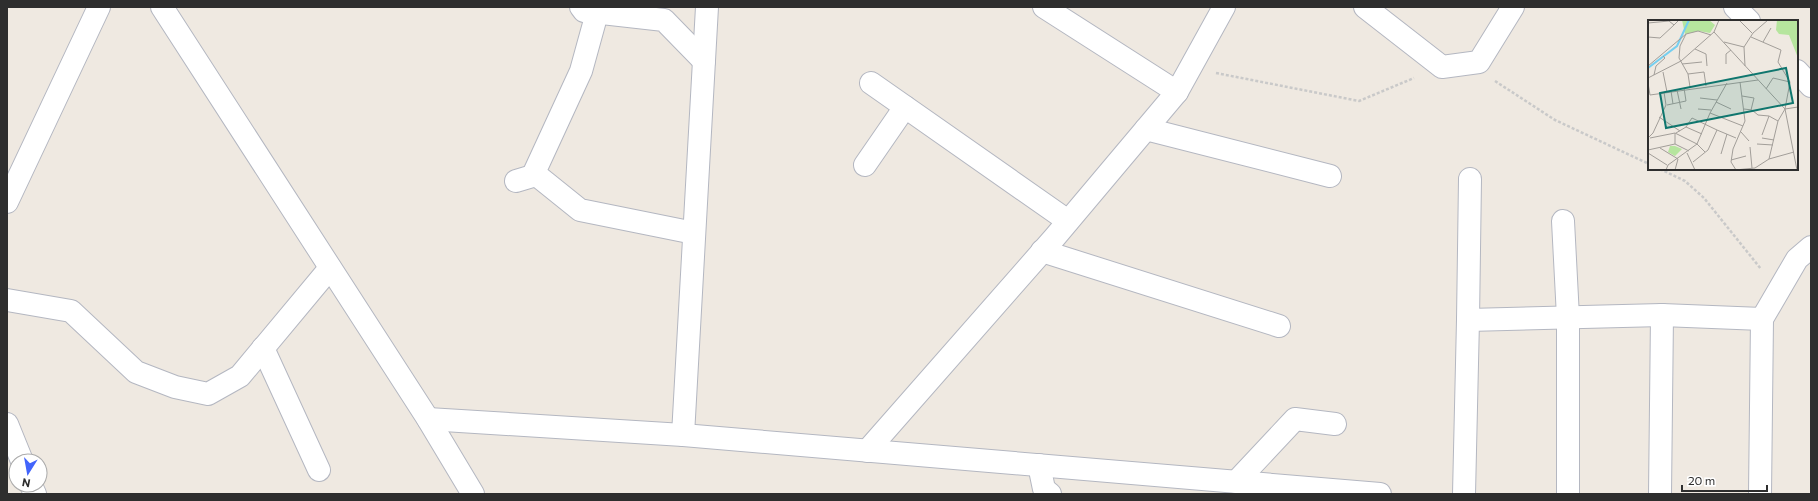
<svg xmlns="http://www.w3.org/2000/svg" width="1818" height="501" viewBox="0 0 1818 501" font-family="Commissioner,sans-serif">
  <style>
    .lines { fill: none; stroke-linecap: round; stroke-linejoin: round }
    .minor-casing { stroke: #b4b7c1; stroke-width: 24 }
    .path { stroke: #c9c9c9; stroke-width: 2.5; stroke-dasharray: 3 2; stroke-linecap: butt }
    .minor { stroke: #fff; stroke-width: 22 }
    .inset-river { fill: none; stroke: #75cff0; stroke-width: 2 }
    .inset-road { fill: none; stroke: #a29e99; stroke-width: 1 }
    .view { fill: #0f766e; fill-opacity: 0.15; stroke: #0f766e; stroke-width: 2 }
    .inset-edge { fill: none; stroke: #2e2e2e; stroke-width: 2 }
  </style>
  <rect width="100%" height="100%" fill="#efe9e1"/>
  <g class="lines">
    <g class="minor-casing">
      <g id="minor">
        <path d="M162,7L428,419L473,494"/>
        <path d="M581,7L584,11L664,20L704,61"/>
        <path d="M1044,7L1177,92"/>
        <path d="M1365,7L1442,67L1479,62L1513,7"/>
        <path d="M1735,7L1749,21"/>
        <path d="M597,13L581,71L534,173L580,210L694,233"/>
        <path d="M1797,71L1811,86"/>
        <path d="M871,83L1068,221"/>
        <path d="M1146,129L1330,176"/>
        <path d="M865,165L905,107"/>
        <path d="M516,181L536,175"/>
        <path d="M7,202L99,7"/>
        <path d="M1563,221L1568,317V494"/>
        <path d="M1042,251L1279,326"/>
        <path d="M7,300L71,311L136,372L175,387L208,394L240,376L330,268"/>
        <path d="M1468,320L1470,179"/>
        <path d="M263,348L319,470"/>
        <path d="M428,419L683,435L1380,494"/>
        <path d="M7,424L22,461"/>
        <path d="M683,435L707,7"/>
        <path d="M867,451L1055,237L1177,92L1224,7"/>
        <path d="M1039,465L1044,489L1050,494"/>
        <path d="M1236,482L1295,419L1335,424"/>
        <path d="M31,485L35,494"/>
        <path d="M1464,494L1468,320L1662,315L1762,319"/>
        <path d="M1660,494L1662,315"/>
        <path d="M1760,494L1762,319L1797,259L1811,247"/>
      </g>
    </g>
    <g class="path">
      <path d="M1216,73L1359,101L1414,78"/>
      <path d="M1495,81L1555,120L1649,164"/>
      <path d="M1660,169L1685,181L1704,198L1761,269"/>
    </g>
    <use href="#minor" class="minor"/>
  </g>
  <g transform="translate(1648 20)">
    <rect width="150" height="150" fill="#efe9e1"/>
    <path d="M34,0H61L67,5L62,13L51,11L37,14ZM129,0H150V38L141,15L131,14L128,10ZM22,126H27L34,129L27,136L20,132Z" fill="#b6e59e"/>
    <path class="inset-river" d="M0,48L29,26L41,0"/>
    <path class="inset-road" d="M91,0L104,13M0,3L21,1L26,5L31,0M66,12L137,89L149,150M38,14L32,26L31,38L40,54L42,67M0,17L12,18L26,5M103,17L133,30L130,42L142,62L137,89L130,101L121,139M76,22L96,27M115,22L123,8M47,29L58,34L59,46M34,44L54,42M78,44V34L83,30M0,46L38,14L50,11L63,15M97,46L96,27L105,13L120,0M15,52L19,72M40,54L56,52L58,66M6,55L8,46L17,38L15,36M0,58L33,41L66,12L71,0M0,63L2,75L110,60M118,69L125,58L142,62M29,70L33,89M23,71L25,84M94,76L106,78L103,90M52,78L69,80M68,82L83,89M19,85L38,81L36,68M50,89L63,90M96,89L104,90L110,95L121,96L130,101M137,89L150,87M62,93L95,106M11,97L32,111M38,107L44,98L69,110L60,130L45,142M69,110L88,118M93,112L101,121M27,113L49,124L57,132M28,113L38,107L54,114M114,115L121,96M0,118L5,113L18,85L16,72M2,118L27,113V124M114,118L126,120M109,124L125,125M102,127L104,148M12,128L30,139L27,150M0,130L27,124L41,131M0,133L19,145M39,133L47,150M73,134L79,114M83,140L98,136M18,150L20,145L49,124L62,93L79,63M87,150L107,148L121,139L146,132M88,150L83,142L85,129L97,101L92,62"/>
    <path class="view" d="M138,48L145,83L18,108L12,73Z"/>
    <rect width="150" height="150" class="inset-edge"/>
  </g>
  <rect width="1818" height="501" fill="none" stroke="#2e2e2e" stroke-width="16"/>
  <g transform="translate(28 473) rotate(191)"><circle r="19" fill="#ffffff" stroke="#ababab"/>
  <path d="M0-3L7 15L0 10L-7 15Z" fill="#4264fb"/>
  <text y="-6" font-size="11" font-weight="bold" text-anchor="middle" fill="#2e2e2e">N</text>
  </g>
  <path d="M1682 485v6h85v-6" fill="none" stroke="#2e2e2e" stroke-width="2"/>
  <text x="1688" y="485" font-size="12" fill="#2e2e2e" stroke="#ffffff" stroke-width="3" paint-order="stroke">20 m</text>
</svg>
